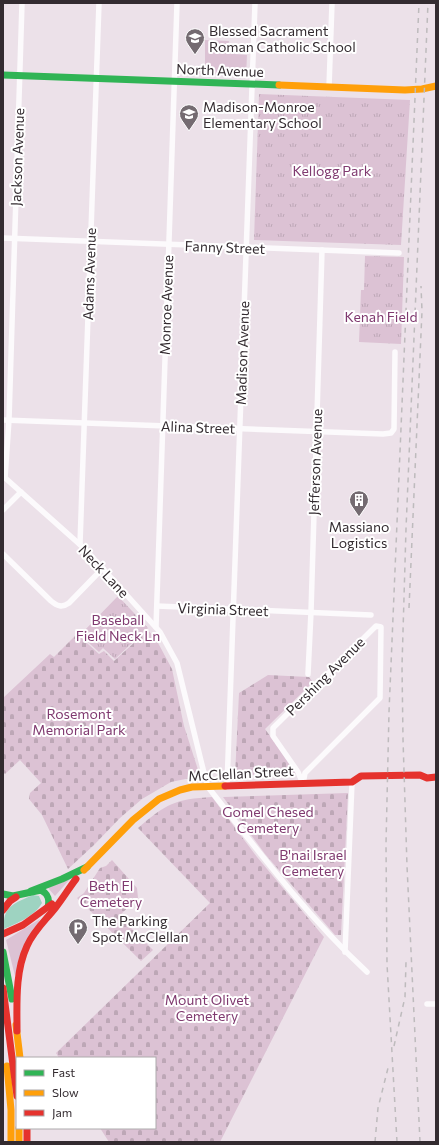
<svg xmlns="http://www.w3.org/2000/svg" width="439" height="1145" viewBox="0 0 439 1145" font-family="Commissioner,sans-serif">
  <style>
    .green { fill: #dcc2d4 }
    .cemetery { fill: url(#cemetery-stones) }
    .park { fill: url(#park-tufts) }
    .water { fill: #9ed3c1 }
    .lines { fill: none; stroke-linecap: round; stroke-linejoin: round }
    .street { stroke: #fcfafc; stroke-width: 5.5 }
    .fast { stroke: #30b455; stroke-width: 7 }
    .slow { stroke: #ff9f0a; stroke-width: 7 }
    .jam { stroke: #e5322d; stroke-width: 7 }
    .rail { stroke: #bebbbd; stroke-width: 1.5; stroke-dasharray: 5 5; stroke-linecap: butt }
    .labels { text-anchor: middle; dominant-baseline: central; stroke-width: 4; stroke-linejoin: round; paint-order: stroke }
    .poi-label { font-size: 14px; fill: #332b30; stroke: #fff; text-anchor: start }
    .street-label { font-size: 14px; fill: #332b30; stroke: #fff }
    .park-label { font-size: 14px; fill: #803a70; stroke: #fff }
  </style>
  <defs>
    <pattern id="cemetery-stones" width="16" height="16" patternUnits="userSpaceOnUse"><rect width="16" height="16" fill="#dcc2d4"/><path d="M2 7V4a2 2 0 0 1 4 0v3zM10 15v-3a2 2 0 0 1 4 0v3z" fill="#bda7b6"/></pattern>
    <pattern id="park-tufts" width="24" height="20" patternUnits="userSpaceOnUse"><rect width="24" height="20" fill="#dcc2d4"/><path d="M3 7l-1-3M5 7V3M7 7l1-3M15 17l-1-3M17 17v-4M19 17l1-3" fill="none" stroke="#bda7b6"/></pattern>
  </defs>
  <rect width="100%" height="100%" fill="#ece1e9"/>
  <g class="green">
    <path d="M205,40L229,41L228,47H235V54L247,55L246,76L197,74V70H205Z"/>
    <path d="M71,878L55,896L48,888Z"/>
    <path d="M40,919L15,976L6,940Z"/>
  </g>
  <g class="cemetery">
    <path d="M148,630L157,641L172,669L184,726L200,776L171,782L142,799L120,818L94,845L68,869L42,815L29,799L30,793L41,783L20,760L5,774L3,772V698L50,654L54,657L77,634L99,654L104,651L114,661Z"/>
    <path d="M268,675L309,677L313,682L265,729L296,772L295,774L235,776L239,693Z"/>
    <path d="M348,793L341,935H335L265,854L223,797Z"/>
    <path d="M212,797L257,857L324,937L220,1142H109L100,1128H155V1058H59L56,1053L210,903L138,828C166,804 175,799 212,797Z"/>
    <path d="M112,860L137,888L138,898L119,916L153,950L141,961L77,898L84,893L100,868L106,866Z"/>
  </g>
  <g class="park">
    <path d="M259,94L410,100L401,245L254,240Z"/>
    <path d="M365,256L404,257L401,344L359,342L361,290H364Z"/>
    <path d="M118,596L148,628L115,659L103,648L99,652L80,635Z"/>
  </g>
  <path class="water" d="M33,895L39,896L42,903C35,916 17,923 4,929C2,906 15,903 33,895Z"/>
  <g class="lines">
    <g class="street">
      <path d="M329,87L332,3"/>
      <path d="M3,238L399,253"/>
      <path d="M3,420L383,434L391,433L394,429L395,352"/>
      <path d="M3,476L86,550L160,632L177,663L204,773L208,787C258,851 307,916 367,972"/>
      <path d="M5,478L9,420L22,3"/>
      <path d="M3,510L21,492"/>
      <path d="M80,544L99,3"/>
      <path d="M3,554L51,601C57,606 62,608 69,603L103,568"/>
      <path d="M157,606L371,615"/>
      <path d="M376,626L381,627L380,698L305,773L303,784L298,772L273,736V728Z"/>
      <path d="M156,627L177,3"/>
      <path d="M308,674L311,612L322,250"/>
      <path d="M227,786L255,3"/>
      <path d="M345,952L352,782"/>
      <path d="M427,1004H436"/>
    </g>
    <g class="fast">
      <path d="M3,75L279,85"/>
      <path d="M31,891L62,879L87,867"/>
      <path d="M3,894L13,896L41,890C48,894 50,899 48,907"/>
      <path d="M3,952L12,999"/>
    </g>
    <g class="slow">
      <path d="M279,85L405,90L422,89L436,86"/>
      <path d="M84,870L133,820L159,799L180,790L192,787L225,786"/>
      <path d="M16,1025L20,1058"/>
      <path d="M7,1066L11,1110V1142"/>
      <path d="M19,1128V1142"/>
    </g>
    <g class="jam">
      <path d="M225,786L352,782L361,776L420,775L427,778L436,777"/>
      <path d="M3,910L10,901L16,897"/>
      <path d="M3,934L23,925L52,904"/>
      <path d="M3,988L17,1096"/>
      <path d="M17,1031C17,1003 15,972 27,946C34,930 46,920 56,907C63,898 69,888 76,879"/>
      <path d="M27,1128V1142"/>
    </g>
    <g class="rail">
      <path d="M409,608L422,311L421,286"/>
      <path d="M394,1046L405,997L406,962"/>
      <path d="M375,1142L378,1108L389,1064"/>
      <path d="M397,1142L387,964L386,844L389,712L419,3"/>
      <path d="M420,1142L407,866L403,739L402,666L406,529L428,3"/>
    </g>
  </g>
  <defs>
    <g id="school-pin" transform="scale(1)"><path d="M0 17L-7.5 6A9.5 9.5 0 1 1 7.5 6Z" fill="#746b71" stroke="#fff"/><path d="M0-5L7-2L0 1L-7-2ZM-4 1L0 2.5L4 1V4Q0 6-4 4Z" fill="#fff"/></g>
    <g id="building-pin" transform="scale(1)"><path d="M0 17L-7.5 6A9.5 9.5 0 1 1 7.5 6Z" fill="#746b71" stroke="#fff"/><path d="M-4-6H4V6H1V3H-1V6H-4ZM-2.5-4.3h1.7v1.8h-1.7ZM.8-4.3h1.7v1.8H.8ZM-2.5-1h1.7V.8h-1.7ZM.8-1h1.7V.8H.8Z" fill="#fff"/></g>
    <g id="parking-pin" transform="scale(1)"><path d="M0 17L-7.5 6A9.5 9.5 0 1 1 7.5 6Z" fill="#746b71" stroke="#fff"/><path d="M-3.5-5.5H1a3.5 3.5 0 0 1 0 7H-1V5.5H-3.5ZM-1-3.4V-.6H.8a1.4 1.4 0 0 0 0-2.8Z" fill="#fff"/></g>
  </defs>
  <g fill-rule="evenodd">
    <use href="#school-pin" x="195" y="38"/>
    <use href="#school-pin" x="189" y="114"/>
    <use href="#building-pin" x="359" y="500"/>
    <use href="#parking-pin" x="78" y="928"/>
  </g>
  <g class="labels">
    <g class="poi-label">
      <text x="209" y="30">Blessed Sacrament<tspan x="209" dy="16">Roman Catholic School</tspan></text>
      <text x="203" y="106">Madison-Monroe<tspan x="203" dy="16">Elementary School</tspan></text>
      <text x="359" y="526" text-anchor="middle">Massiano<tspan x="359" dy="16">Logistics</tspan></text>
      <text x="92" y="920">The Parking<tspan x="92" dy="16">Spot McClellan</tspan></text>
    </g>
    <g class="street-label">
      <text transform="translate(220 70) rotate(2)">North Avenue</text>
      <text transform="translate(17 157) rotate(-88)">Jackson Avenue</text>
      <text transform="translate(225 247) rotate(2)">Fanny Street</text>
      <text transform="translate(89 274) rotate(-88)">Adams Avenue</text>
      <text transform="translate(166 305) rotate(-88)">Monroe Avenue</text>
      <text transform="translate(242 353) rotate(-88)">Madison Avenue</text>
      <text transform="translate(198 427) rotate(2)">Alina Street</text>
      <text transform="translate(315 462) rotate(-88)">Jefferson Avenue</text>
      <text transform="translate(104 571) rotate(47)">Neck Lane</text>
      <text transform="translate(223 609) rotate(2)">Virginia Street</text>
      <text transform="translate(325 676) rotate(-45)">Pershing Avenue</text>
      <text transform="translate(241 773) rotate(-3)">McClellan Street</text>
    </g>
    <g class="park-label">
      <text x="332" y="170">Kellogg Park</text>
      <text x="381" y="316">Kenah Field</text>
      <text x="118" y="619">Baseball<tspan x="118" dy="16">Field Neck Ln</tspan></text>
      <text x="79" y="713">Rosemont<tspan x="79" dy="16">Memorial Park</tspan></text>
      <text x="268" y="811">Gomel Chesed<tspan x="268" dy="16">Cemetery</tspan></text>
      <text x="313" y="854">B'nai Israel<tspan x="313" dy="16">Cemetery</tspan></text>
      <text x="111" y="885">Beth El<tspan x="111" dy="16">Cemetery</tspan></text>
      <text x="207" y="999">Mount Olivet<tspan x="207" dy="16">Cemetery</tspan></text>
    </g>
  </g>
  <rect width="439" height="1145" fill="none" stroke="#332b30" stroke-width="8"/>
  <rect x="16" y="1057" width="140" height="72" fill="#ffffff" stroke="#adaaac"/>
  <rect x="24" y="1070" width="20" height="6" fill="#30b455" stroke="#adaaac"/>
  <text x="52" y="1077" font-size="12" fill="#332b30">Fast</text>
  <rect x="24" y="1090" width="20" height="6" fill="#ff9f0a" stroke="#adaaac"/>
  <text x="52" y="1097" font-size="12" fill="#332b30">Slow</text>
  <rect x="24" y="1110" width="20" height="6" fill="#e5322d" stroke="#adaaac"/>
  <text x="52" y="1117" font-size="12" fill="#332b30">Jam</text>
</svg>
